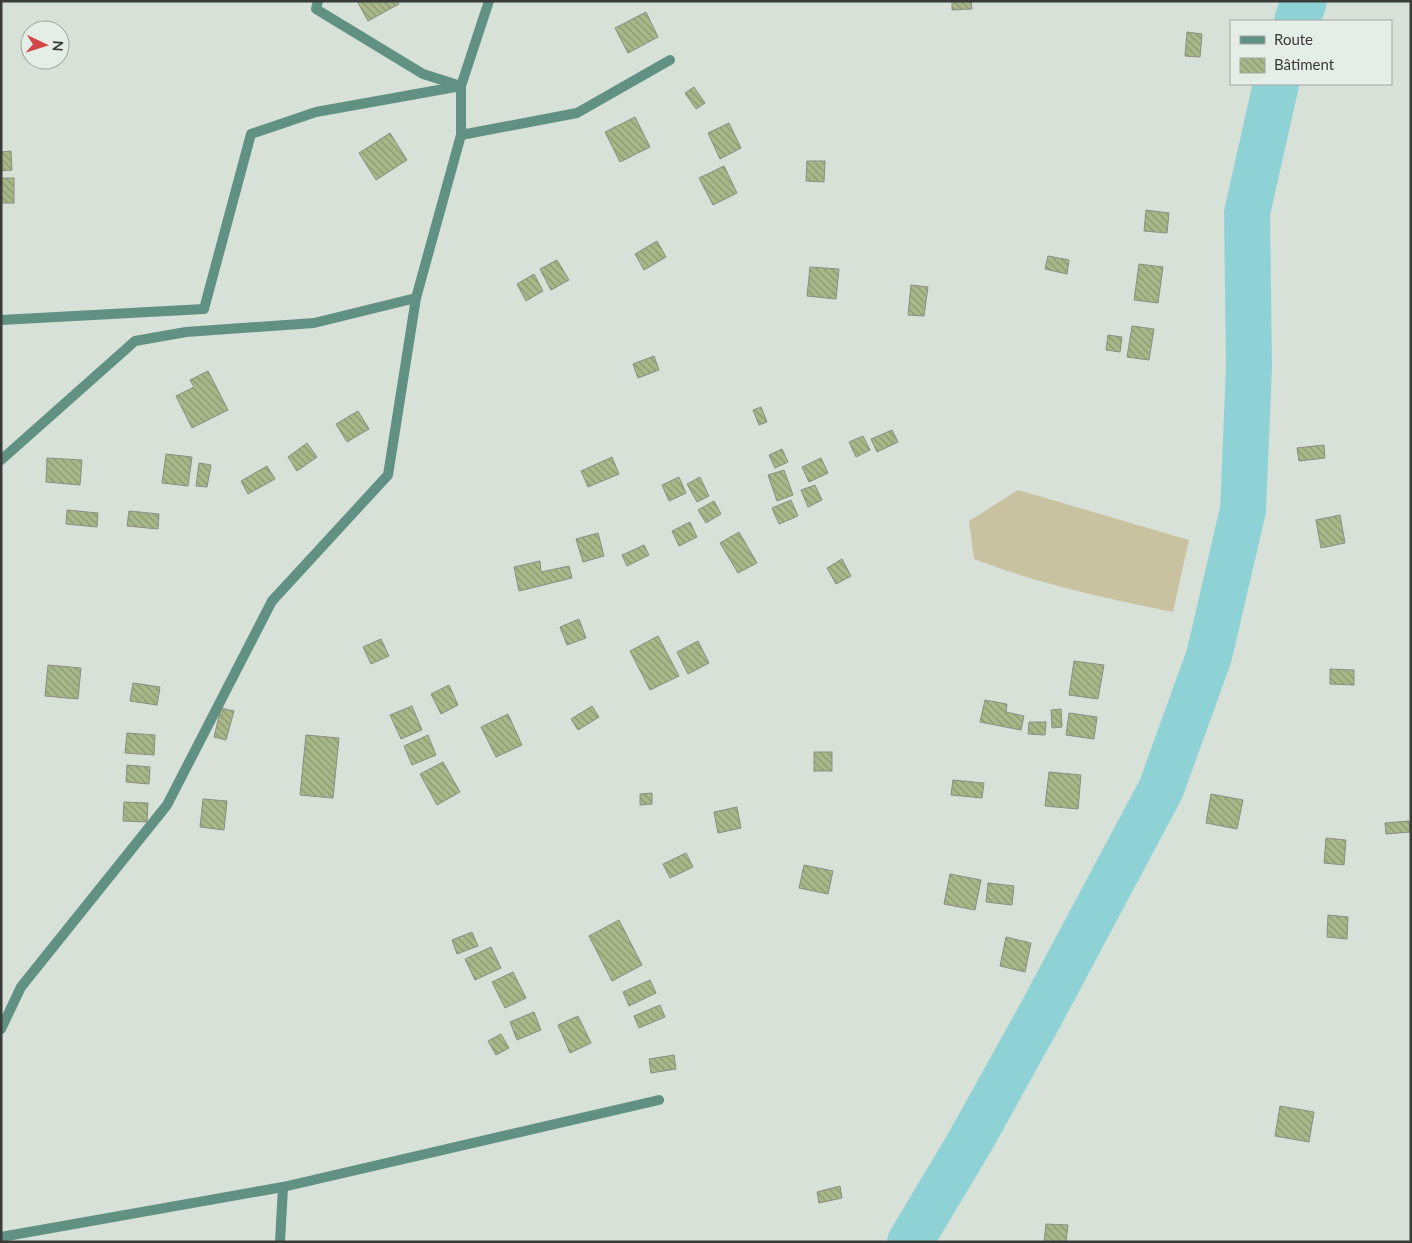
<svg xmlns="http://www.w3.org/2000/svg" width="1412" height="1243" viewBox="0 0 1412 1243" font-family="Lato,sans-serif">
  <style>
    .grass { fill: #c9c2a1 }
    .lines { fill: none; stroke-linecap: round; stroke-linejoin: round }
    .river { stroke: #8fd2d5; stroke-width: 46 }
    .building { fill: url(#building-back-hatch); stroke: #8a8e84 }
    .street { stroke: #609182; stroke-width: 10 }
  </style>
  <defs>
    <pattern id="building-back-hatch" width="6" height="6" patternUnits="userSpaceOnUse" patternTransform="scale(1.25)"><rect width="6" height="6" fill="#a8b888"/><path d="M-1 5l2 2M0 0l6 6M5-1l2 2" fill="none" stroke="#8a9770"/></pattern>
  </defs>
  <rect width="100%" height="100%" fill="#d8e1d8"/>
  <path class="grass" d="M1018,490L1189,540L1173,612C1105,598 1039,584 974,559L969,521Z"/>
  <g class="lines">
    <g class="river">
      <path d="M1297,21L1304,1"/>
      <path d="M910,1242L971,1140L1042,1012L1161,789L1209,656L1243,510L1249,366L1247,213L1276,84"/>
    </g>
  </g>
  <g class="building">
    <path d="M357,1H397L399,4L368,21Z"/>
    <path d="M952,1H971L972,9L952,10Z"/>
    <path d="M646,12L658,37L628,53L615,28Z"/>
    <path d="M1187,32L1202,34L1200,57L1185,56Z"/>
    <path d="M694,87L705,103L696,109L685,93Z"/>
    <path d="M635,117L650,147L620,162L605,132Z"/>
    <path d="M729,123L741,148L720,159L708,133Z"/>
    <path d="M390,133L407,160L376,180L359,153Z"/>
    <path d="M11,151L12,170L1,171V152Z"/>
    <path d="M807,161H825L824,182L806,181Z"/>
    <path d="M724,166L737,193L713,205L699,178Z"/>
    <rect x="1" y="178" width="13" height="25"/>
    <path d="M1146,210L1169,213L1167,233L1144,231Z"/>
    <path d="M657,241L666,257L644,270L635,254Z"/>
    <path d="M1048,256L1069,260L1067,274L1045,269Z"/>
    <path d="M557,260L569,280L551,290L540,269Z"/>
    <path d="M1139,264L1163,267L1158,303L1134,300Z"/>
    <path d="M810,267L839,269L836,299L807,296Z"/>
    <path d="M534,274L543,291L526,301L517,284Z"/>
    <path d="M911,285L928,287L924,316L908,315Z"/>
    <path d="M1132,326L1154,329L1149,360L1127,357Z"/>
    <path d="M1108,335L1122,337L1120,352L1106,350Z"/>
    <path d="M654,356L659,370L638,378L633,364Z"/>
    <path d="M208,371L228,410L192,428L176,396L194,387L190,380Z"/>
    <path d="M761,407L767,422L759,425L753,410Z"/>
    <path d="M358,411L369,429L347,442L336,424Z"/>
    <path d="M892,430L898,442L877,452L871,439Z"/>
    <path d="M863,436L870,450L856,457L849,442Z"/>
    <path d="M307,443L317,457L297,471L288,457Z"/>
    <path d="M1324,445L1325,458L1299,461L1297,448Z"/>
    <path d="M782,449L788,462L775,468L769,455Z"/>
    <path d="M166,454L192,457L188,486L162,483Z"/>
    <path d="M612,457L619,474L588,487L581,471Z"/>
    <path d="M47,458L82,460L80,485L46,482Z"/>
    <path d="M821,458L828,473L809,482L802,467Z"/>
    <path d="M199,463L211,465L207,487L196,486Z"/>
    <path d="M267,466L275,479L248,494L241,481Z"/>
    <path d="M784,470L793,495L777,501L768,475Z"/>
    <path d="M679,477L686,493L669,501L662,485Z"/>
    <path d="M700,477L709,496L697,502L687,484Z"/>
    <path d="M815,485L822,500L808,507L801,490Z"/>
    <path d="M791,500L798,516L779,524L772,508Z"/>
    <path d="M714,501L721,514L706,523L698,510Z"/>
    <path d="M67,510L98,513L97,527L66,524Z"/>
    <path d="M129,511L159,514L158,529L127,526Z"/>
    <path d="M1340,515L1345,543L1321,548L1316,520Z"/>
    <path d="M690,522L697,537L679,546L672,531Z"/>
    <path d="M739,532L757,563L738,573L720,543Z"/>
    <path d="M598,533L604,556L583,562L576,539Z"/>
    <path d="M644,545L649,555L627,566L622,555Z"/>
    <path d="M842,559L851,576L836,584L827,568Z"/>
    <path d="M540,561L541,572L569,566L572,578L519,591L514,567Z"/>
    <path d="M579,619L586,638L567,645L560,627Z"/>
    <path d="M658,636L679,676L650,690L630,651Z"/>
    <path d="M381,639L389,656L371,664L363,647Z"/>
    <path d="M698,641L709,663L688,674L677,652Z"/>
    <path d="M1074,661L1104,665L1098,699L1069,695Z"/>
    <path d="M48,665L81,668L78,699L45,696Z"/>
    <path d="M1330,669L1354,670V685L1330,684Z"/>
    <path d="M133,683L160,687L157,705L130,701Z"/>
    <path d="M449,685L458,705L441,714L431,694Z"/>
    <path d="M985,700L1007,704L1006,712L1024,716L1021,730L980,722Z"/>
    <path d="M412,706L422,730L401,739L390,715Z"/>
    <path d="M592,706L599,717L578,730L571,719Z"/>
    <path d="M221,708L234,711L226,740L214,737Z"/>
    <path d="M1061,709L1062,727L1052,728L1051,710Z"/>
    <path d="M1069,713L1097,717L1094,739L1066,735Z"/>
    <path d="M508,714L522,745L496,757L481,727Z"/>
    <path d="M1029,722H1046L1045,735L1028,734Z"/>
    <path d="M127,733L155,735L154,755L125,753Z"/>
    <path d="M306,735L339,738L333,798L300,795Z"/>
    <path d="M428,735L436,755L412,765L404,746Z"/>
    <rect x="814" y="752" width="18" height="19"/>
    <path d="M443,762L460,792L437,805L420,774Z"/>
    <path d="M127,765L150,767L149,784L126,782Z"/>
    <path d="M1049,772L1081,775L1078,809L1045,806Z"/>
    <path d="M953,780L984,783L982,798L951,795Z"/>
    <path d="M652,793V804L640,805V794Z"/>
    <path d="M1211,794L1243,800L1237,829L1206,823Z"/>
    <path d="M203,799L227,801L224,830L200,827Z"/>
    <path d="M124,802L148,803L147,822L123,821Z"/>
    <path d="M737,807L741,828L718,833L714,812Z"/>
    <path d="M1409,821L1410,832L1386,834L1385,823Z"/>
    <path d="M1326,838L1346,840L1344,865L1324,863Z"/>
    <path d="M686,853L693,867L670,878L663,864Z"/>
    <path d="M804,865L833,871L828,894L799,888Z"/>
    <path d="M950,874L981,880L975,910L944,904Z"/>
    <path d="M988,883L1014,886L1012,905L986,902Z"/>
    <path d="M1328,915L1348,917L1347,939L1327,937Z"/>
    <path d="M619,920L642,965L612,981L589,936Z"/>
    <path d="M472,932L478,946L457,954L452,940Z"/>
    <path d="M1006,937L1031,943L1025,972L1000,966Z"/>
    <path d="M491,947L501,968L475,980L465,959Z"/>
    <path d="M513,972L526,998L505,1008L492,982Z"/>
    <path d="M650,980L656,993L629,1006L623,992Z"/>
    <path d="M660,1005L665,1017L639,1028L634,1016Z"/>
    <path d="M534,1012L541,1030L517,1040L510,1022Z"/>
    <path d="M578,1016L591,1043L570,1053L558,1025Z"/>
    <path d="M501,1034L509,1048L496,1055L488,1041Z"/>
    <path d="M674,1055L676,1069L651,1073L649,1059Z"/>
    <path d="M1280,1106L1314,1112L1309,1142L1275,1136Z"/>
    <path d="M840,1186L842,1198L819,1203L817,1192Z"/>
    <path d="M1046,1224L1068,1225L1066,1242H1044Z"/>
  </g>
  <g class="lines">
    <g class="street">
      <path d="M461,135L577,113L670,60"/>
      <path d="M1,320L204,309L251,134L316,112L461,86L489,1"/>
      <path d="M1,460L135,341L186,332L314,323L416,298"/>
      <path d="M1,1029L21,987L167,805L272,601L388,475L416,298L461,135V86L423,74L316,9L318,1"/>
      <path d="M1,1237L283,1187L659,1100"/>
      <path d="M280,1242L283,1187"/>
    </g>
  </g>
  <rect width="1412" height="1243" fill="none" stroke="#383b38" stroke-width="5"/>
  <rect x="1230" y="20" width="162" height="65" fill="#e5eee6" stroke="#a0a6a0"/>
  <rect x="1240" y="36" width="25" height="8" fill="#609182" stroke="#a0a6a0"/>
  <text x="1274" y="45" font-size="15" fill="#383b38">Route</text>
  <rect x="1240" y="58" width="25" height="15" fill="url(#building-back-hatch)" stroke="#a0a6a0"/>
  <text x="1274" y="70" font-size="15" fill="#383b38">Bâtiment</text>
  <g transform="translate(45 45) rotate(94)"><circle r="24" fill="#e5eee6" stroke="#a0a6a0"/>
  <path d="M0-4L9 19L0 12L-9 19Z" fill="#d54648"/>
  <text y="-8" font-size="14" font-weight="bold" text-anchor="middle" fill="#383b38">N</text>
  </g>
</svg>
